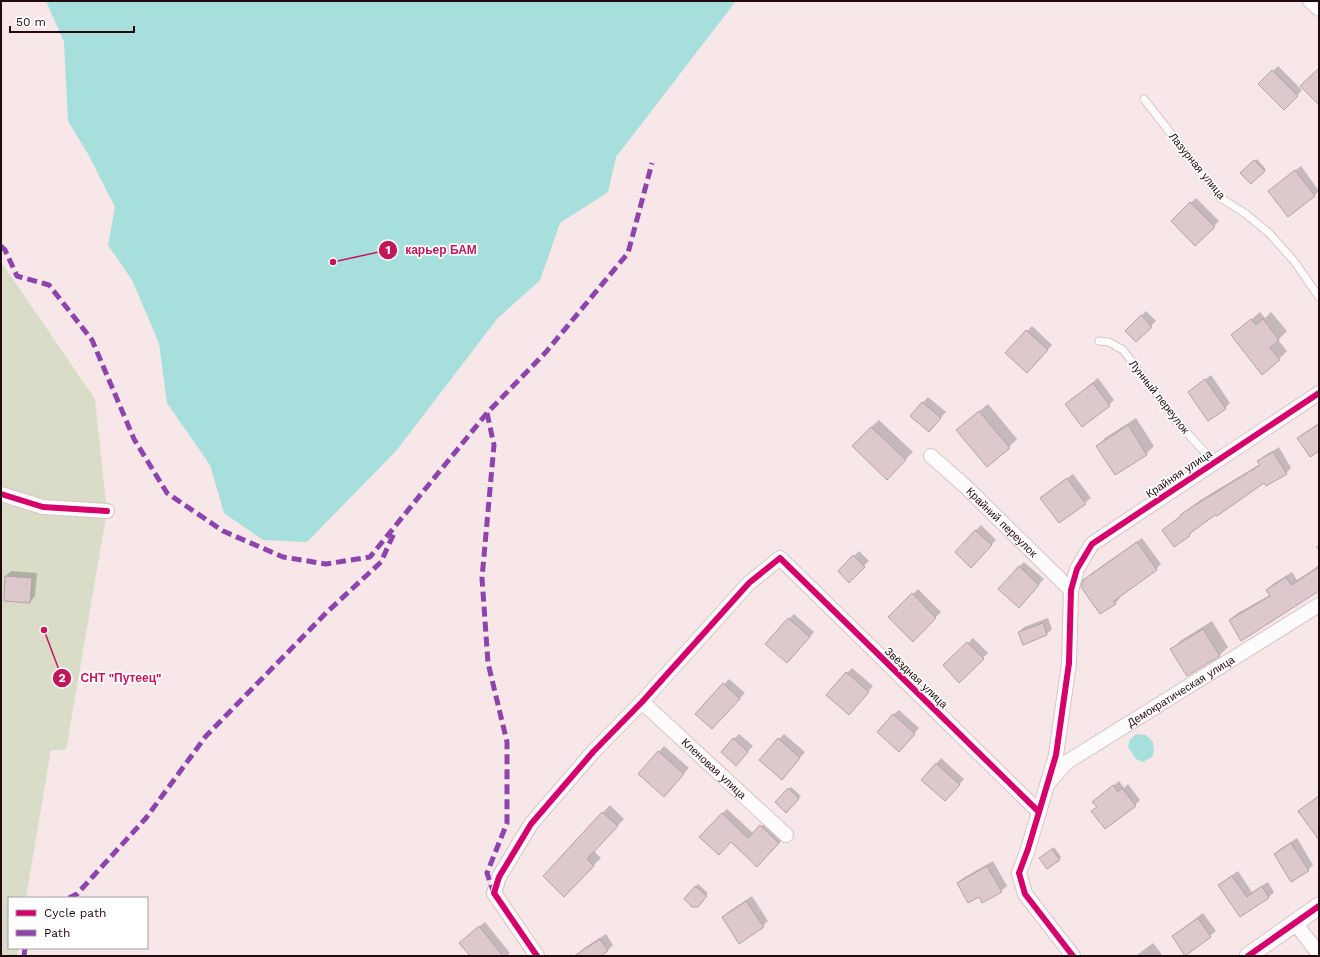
<svg xmlns="http://www.w3.org/2000/svg" width="1320" height="957" viewBox="0 0 1320 957" font-family="'Work Sans',sans-serif">
  <style>
    .green { fill: #d9ddc7 }
    .water { fill: #a6dfdb }
    .shadow { fill: #0003 }
    .building { fill: #ddc8cb; stroke: #b5a2a5 }
    .lines { fill: none; stroke-linecap: round; stroke-linejoin: round }
    .service-casing { stroke: #d8c4c7; stroke-width: 9 }
    .minor-casing { stroke: #d8c4c7; stroke-width: 16 }
    .tertiary-casing { stroke: #d8c4c7; stroke-width: 19 }
    .service { stroke: #fefbfc; stroke-width: 7 }
    .minor { stroke: #fefbfc; stroke-width: 14 }
    .tertiary { stroke: #fefbfc; stroke-width: 17 }
    .quiet { stroke: #8e44ad; stroke-width: 5; stroke-dasharray: 10 5; stroke-linecap: butt }
    .cycleway-casing { stroke: #fff; stroke-width: 8 }
    .cycleway { stroke: #d6006c; stroke-width: 6 }
    .labels { text-anchor: middle; dominant-baseline: central; stroke-width: 3.5; stroke-linejoin: round; paint-order: stroke }
    .street-label { font-size: 11px; fill: #210a0f; stroke: #fff }
    .leader { fill: none; stroke: #c2185b; stroke-width: 1.5 }
    .callout-dot { fill: #c2185b; stroke: #fff; stroke-width: 1.5 }
    .mark-label { font-size: 12px; text-anchor: middle; font-weight: bold; fill: #fff }
    .callout-label { font-size: 12px; text-anchor: middle; font-weight: bold; fill: #c2185b; stroke: #fff; stroke-width: 3.5; stroke-linejoin: round; paint-order: stroke }
  </style>
  <rect width="100%" height="100%" fill="#f7e7e9"/>
  <path class="green" d="M1,262L95,399L107,511L66,750H51L26,898H9V948H18L17,956H1Z"/>
  <g class="water">
    <path d="M46,1H736L616,157L608,192L560,223L540,280L497,319L396,451L307,542L263,540L224,513L210,465L167,403L159,343L132,280L108,245L115,207L88,154L68,121L64,42Z"/>
    <path d="M1136,734L1146,735L1153,742L1154,751L1152,757L1143,762L1136,759L1128,747L1130,740Z"/>
  </g>
  <g class="shadow">
    <path d="M1278,66L1302,90L1284,109L1260,84Z"/>
    <path d="M1257,159L1266,169L1251,183L1242,173Z"/>
    <path d="M1301,166L1319,191L1314,196L1269,191Z"/>
    <path d="M1196,198L1219,221L1195,245L1172,221Z"/>
    <path d="M1146,311L1156,321L1136,341L1127,331Z"/>
    <path d="M1260,312L1265,318L1271,312L1287,331L1278,340L1287,351L1279,359L1232,336Z"/>
    <path d="M1032,326L1052,345L1033,366L1027,331Z"/>
    <path d="M1211,375L1230,403L1225,408L1189,392Z"/>
    <path d="M1098,378L1114,400L1109,405L1066,404Z"/>
    <path d="M928,397L946,412L934,425L911,416Z"/>
    <path d="M988,404L1017,439L1009,447L966,422Z"/>
    <path d="M1136,418L1154,446L1146,454L1097,446L1105,438Z"/>
    <path d="M879,420L913,452L887,478L871,427Z"/>
    <path d="M1319,423V449L1299,438L1304,433Z"/>
    <path d="M1279,447L1291,468L1286,473L1265,482L1216,513L1189,535L1164,530L1182,515L1187,510L1202,499L1260,464L1258,461L1264,456Z"/>
    <path d="M1073,474L1091,498L1059,522L1042,498Z"/>
    <path d="M981,525L996,540L976,561L956,552Z"/>
    <path d="M1142,538L1161,564L1156,569L1119,596L1120,598L1115,603L1100,613L1084,581L1089,575Z"/>
    <path d="M1319,544V551L1316,547Z"/>
    <path d="M859,551L869,561L849,581L839,571Z"/>
    <path d="M1024,562L1044,579L1024,601L1019,567Z"/>
    <path d="M1319,564V586L1230,620L1236,614L1270,595L1267,590L1273,584L1292,572L1297,580L1314,569Z"/>
    <path d="M11,571L37,573L35,596L30,602L6,576Z"/>
    <path d="M918,589L941,612L913,640L890,617Z"/>
    <path d="M794,614L814,632L793,656L789,619Z"/>
    <path d="M1048,618L1052,629L1047,634L1023,643L1019,632L1024,627Z"/>
    <path d="M1212,621L1228,647L1220,655L1172,649L1180,641Z"/>
    <path d="M973,638L988,653L959,681L944,666Z"/>
    <path d="M852,668L873,686L854,709L847,673Z"/>
    <path d="M729,679L745,693L717,723L696,714Z"/>
    <path d="M899,710L919,728L904,745L893,715Z"/>
    <path d="M739,734L753,746L741,759L734,739Z"/>
    <path d="M784,734L805,752L787,773L779,739Z"/>
    <path d="M664,746L689,768L669,790L639,774Z"/>
    <path d="M941,758L964,779L950,795L936,764Z"/>
    <path d="M1119,781L1124,788L1128,784L1140,800L1135,805L1097,807L1093,802Z"/>
    <path d="M791,787L801,796L786,811L776,802Z"/>
    <path d="M1319,795V839L1299,812Z"/>
    <path d="M610,805L624,819L594,851L601,858L572,888L544,876Z"/>
    <path d="M727,809L754,834L766,821L784,838L757,866L722,814Z"/>
    <path d="M1297,838L1313,865L1308,870L1275,854L1280,849Z"/>
    <path d="M1054,847L1061,857L1059,860L1043,856Z"/>
    <path d="M993,861L1007,886L1001,891L983,902L979,896L958,883L963,878Z"/>
    <path d="M1238,871L1252,892L1268,882L1274,892L1269,897L1240,916L1219,885L1225,880Z"/>
    <path d="M698,884L708,893L697,906L685,899Z"/>
    <path d="M752,896L768,921L763,926L723,917L728,912Z"/>
    <path d="M1203,913L1216,931L1186,954L1173,936Z"/>
    <path d="M485,922L510,953L506,956H471L465,938Z"/>
    <path d="M606,934L613,945L608,950L599,956H581L579,953L584,948Z"/>
    <path d="M1153,943L1163,956H1135L1137,955Z"/>
  </g>
  <g class="building">
    <path d="M1319,68V105L1300,86Z"/>
    <path d="M1272,70L1298,96L1284,110L1258,84Z"/>
    <path d="M1254,160L1265,171L1251,184L1240,173Z"/>
    <path d="M1295,170L1315,196L1288,217L1268,191Z"/>
    <path d="M1190,202L1215,227L1195,246L1171,221Z"/>
    <path d="M1141,315L1152,327L1136,342L1125,331Z"/>
    <path d="M1251,319L1256,325L1263,319L1279,340L1270,348L1280,360L1262,375L1231,335Z"/>
    <path d="M1026,330L1048,350L1027,373L1005,353Z"/>
    <path d="M1205,379L1226,409L1208,421L1188,392Z"/>
    <path d="M1093,383L1110,406L1082,427L1065,404Z"/>
    <path d="M922,402L941,418L929,432L910,416Z"/>
    <path d="M979,411L1010,448L987,467L956,430Z"/>
    <path d="M1319,424V451L1310,457L1297,438Z"/>
    <path d="M1128,425L1147,455L1115,475L1096,446Z"/>
    <path d="M871,427L906,460L887,480L852,446Z"/>
    <path d="M1273,452L1287,474L1266,486L1264,483L1217,516L1215,515L1189,534L1190,536L1174,547L1162,530L1181,516L1180,515L1196,504H1197L1260,465L1257,461Z"/>
    <path d="M1067,478L1086,504L1059,523L1040,498Z"/>
    <path d="M975,530L992,545L971,568L955,552Z"/>
    <path d="M1137,542L1157,570L1114,601L1116,604L1100,614L1081,587L1083,580Z"/>
    <path d="M853,555L865,567L849,583L838,571Z"/>
    <path d="M1019,566L1039,585L1019,608L998,589Z"/>
    <path d="M1319,567V591L1241,641L1229,620L1270,596L1266,590L1286,577L1291,585Z"/>
    <path d="M5,576L32,578L30,603L4,601Z"/>
    <path d="M912,593L936,618L913,642L888,617Z"/>
    <path d="M788,618L810,637L787,663L765,644Z"/>
    <path d="M1043,623L1047,635L1023,645L1018,632Z"/>
    <path d="M1203,629L1220,656L1187,676L1170,649Z"/>
    <path d="M967,642L984,659L959,683L943,665Z"/>
    <path d="M846,672L869,692L849,715L826,695Z"/>
    <path d="M723,683L740,699L712,729L695,714Z"/>
    <path d="M893,714L915,734L899,752L877,732Z"/>
    <path d="M733,738L748,752L736,766L721,752Z"/>
    <path d="M778,738L800,758L782,780L759,760Z"/>
    <path d="M658,751L684,774L664,797L638,774Z"/>
    <path d="M936,763L960,785L945,801L921,780Z"/>
    <path d="M1113,785L1118,792L1122,788L1136,806L1105,829L1091,811L1097,807L1092,802Z"/>
    <path d="M788,788L799,799L786,813L775,802Z"/>
    <path d="M1319,796V840L1298,811Z"/>
    <path d="M602,812L618,826L587,859L594,866L564,897L543,876Z"/>
    <path d="M722,813L748,838L760,825L779,843L757,867L731,842L719,855L699,837Z"/>
    <path d="M1291,843L1309,871L1291,882L1274,854Z"/>
    <path d="M1052,849L1060,860L1047,869L1039,858Z"/>
    <path d="M987,866L1002,892L982,903L979,897L968,903L957,883Z"/>
    <path d="M1232,876L1247,897L1262,886L1269,898L1240,917L1218,885Z"/>
    <path d="M695,886L707,896L698,907H692L684,899Z"/>
    <path d="M746,901L764,927L739,944L722,917Z"/>
    <path d="M1198,918L1211,937L1185,956L1172,936Z"/>
    <path d="M479,926L503,956H470L459,943Z"/>
    <path d="M600,939L608,951L601,956H574Z"/>
  </g>
  <g class="lines">
    <g class="service-casing">
      <g id="service">
        <path d="M1144,99L1221,198L1246,214L1270,234L1294,261L1319,297"/>
        <path d="M1099,341L1109,342L1123,350L1177,422L1214,462"/>
      </g>
    </g>
    <g class="minor-casing">
      <g id="minor">
        <path d="M1310,1L1319,9"/>
        <path id="s1" d="M931,456L965,486L1071,590"/>
        <path d="M1,494L43,507L107,511"/>
        <path id="s2" d="M642,702L786,835"/>
        <path id="s3" d="M1049,782L1067,762L1319,605"/>
        <path d="M1295,923L1319,954"/>
        <path d="M537,956L494,893L499,877L531,824L593,752L642,702L749,583L780,558L1039,812"/>
        <path d="M1073,956L1025,894L1019,873L1028,849L1056,755L1069,663L1071,590L1077,569L1092,544L1319,393"/>
      </g>
    </g>
    <g class="tertiary-casing">
      <path id="tertiary" d="M1248,956L1319,906"/>
    </g>
    <use href="#service" class="service"/>
    <use href="#minor" class="minor"/>
    <use href="#tertiary" class="tertiary"/>
    <g class="quiet">
      <path d="M1,246L5,250L17,276L49,285L92,340L134,439L167,493L223,531L283,557L326,564L370,557L487,413L546,352L628,253L652,163"/>
      <path d="M487,413L494,445L482,578L488,663L507,742V823L487,873L493,891"/>
      <path d="M69,898L77,894L146,818L206,736L327,612L381,562L395,531"/>
      <path d="M24,956L25,948"/>
    </g>
    <g class="cycleway-casing">
      <g id="cycleway">
        <path d="M1,494L43,507L107,511"/>
        <path d="M537,956L494,893L499,877L531,824L593,752L642,702L749,583L780,558L1039,812"/>
        <path d="M1073,956L1025,894L1019,873L1028,849L1056,755L1069,663L1071,590L1077,569L1092,544L1319,393"/>
        <path d="M1248,956L1319,906"/>
      </g>
    </g>
    <use href="#cycleway" class="cycleway"/>
  </g>
  <g class="labels">
    <g class="street-label">
      <text transform="translate(1197 166) rotate(51)">Лазурная улица</text>
      <text transform="translate(1159 397) rotate(52)">Лунный переулок</text>
      <text transform="translate(1179 474) rotate(-34)">Крайняя улица</text>
      <text stroke="none"><textPath href="#s1" startOffset="97">Крайний переулок</textPath></text>
      <text transform="translate(916 678) rotate(44)">Звёздная улица</text>
      <text stroke="none"><textPath href="#s3" startOffset="161">Демократическая улица</textPath></text>
      <text stroke="none"><textPath href="#s2" startOffset="98">Кленовая улица</textPath></text>
    </g>
  </g>
  <path class="leader" d="M333 262L388 250M44 630L62 678"/>
  <g class="callout-dot">
    <circle cx="333" cy="262" r="4"/>
    <circle cx="44" cy="630" r="4"/>
    <circle cx="388" cy="250" r="10"/>
    <circle cx="62" cy="678" r="10"/>
  </g>
  <g class="mark-label">
    <text x="388" y="254">1</text>
    <text x="62" y="682">2</text>
  </g>
  <g class="callout-label">
    <text x="441" y="254">карьер БАМ</text>
    <text x="121" y="682">СНТ "Путеец"</text>
  </g>
  <rect width="1320" height="957" fill="none" stroke="#210a0f" stroke-width="4"/>
  <rect x="8" y="897" width="140" height="52" fill="#ffffff" stroke="#a69d9f"/>
  <rect x="16" y="910" width="20" height="6" fill="#d6006c" stroke="#a69d9f"/>
  <text x="44" y="917" font-size="12" fill="#210a0f">Cycle path</text>
  <rect x="16" y="930" width="20" height="6" fill="#8e44ad" stroke="#a69d9f"/>
  <text x="44" y="937" font-size="12" fill="#210a0f">Path</text>
  <path d="M10 26v6h124v-6" fill="none" stroke="#210a0f" stroke-width="2"/>
  <text x="16" y="26" font-size="12" fill="#210a0f" stroke="#ffffff" stroke-width="3" paint-order="stroke">50 m</text>
</svg>
